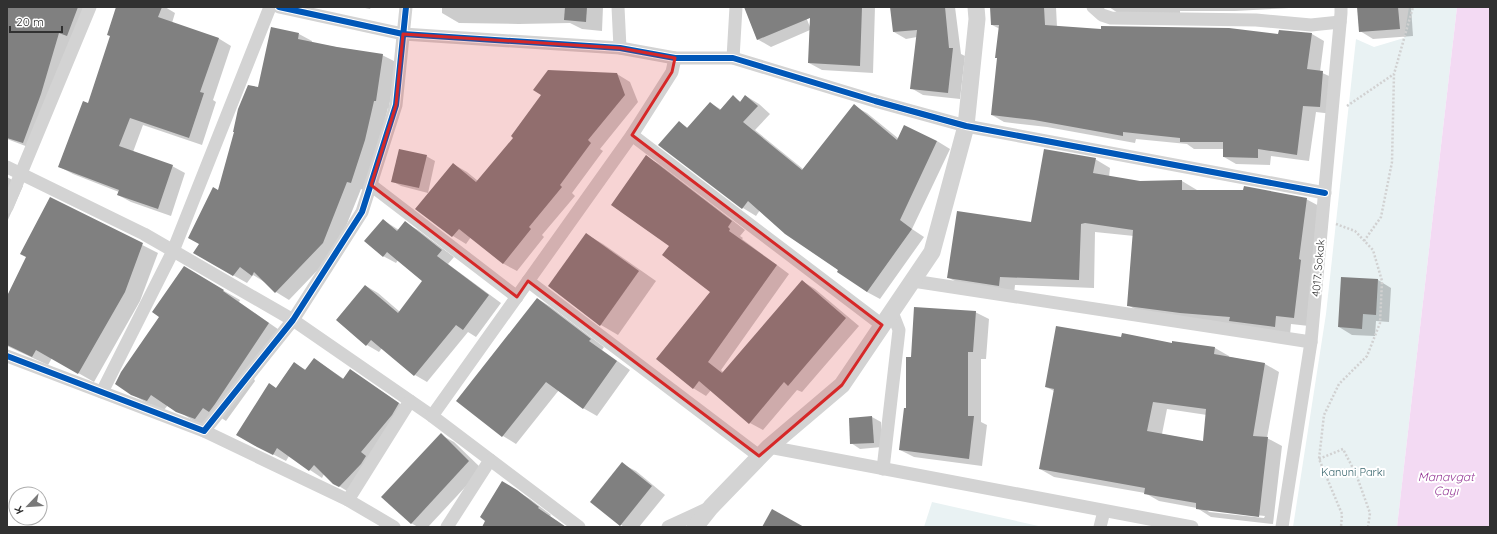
<svg xmlns="http://www.w3.org/2000/svg" width="1497" height="534" viewBox="0 0 1497 534" font-family="Quicksand,sans-serif">
  <style>
    .green { fill: #e9f2f3 }
    .water { fill: #f3daf3 }
    .shadow { fill: #0003; fill-rule: evenodd }
    .building { fill: #808080; fill-rule: evenodd }
    .lines { fill: none; stroke-linecap: round; stroke-linejoin: round }
    .path { stroke: #d1d1d1; stroke-width: 2.5; stroke-dasharray: 2 2; stroke-linecap: butt }
    .minor { stroke: #d3d3d3; stroke-width: 13 }
    .tertiary { stroke: #d3d3d3; stroke-width: 17 }
    .cycleway-casing { stroke: #fff; stroke-width: 8 }
    .cycleway { stroke: #0057b8; stroke-width: 6 }
    .marked { fill: #d62828; fill-opacity: 0.2; stroke: #d62828; stroke-width: 3; stroke-linejoin: round }
    .labels { text-anchor: middle; dominant-baseline: central; stroke-width: 4; stroke-linejoin: round; paint-order: stroke }
    .street-label { font-size: 11px; fill: #313131; stroke: #fff }
    .park-label { font-size: 11px; fill: #3b686f; stroke: #fff }
    .water-label { font-size: 12px; font-style: italic; fill: #963a97; stroke: #fff }
  </style>
  <rect width="100%" height="100%" fill="#fff"/>
  <g class="green">
    <path d="M1409,7H1457L1397,527H1293L1326,314L1356,39L1374,47L1404,38Z"/>
    <path d="M932,502L1043,527H924Z"/>
  </g>
  <path class="water" d="M1457,7H1490V527H1397Z"/>
  <g class="shadow">
    <path d="M7,7H94L36,150L7,139Z"/>
    <path d="M117,7H165L175,13L172,23L218,38L231,46L213,100L216,102L202,145L143,125L133,152L172,166L185,173L171,216L131,202L118,195L119,192L73,174L60,167L89,104L111,36Z"/>
    <path d="M360,7H371L370,9Z"/>
    <path d="M442,7H603L602,31L582,29L570,23L519,24L459,23L442,13Z"/>
    <path d="M745,7H802L810,27L811,7H875L873,73L822,70L809,63L810,30L771,47L757,39Z"/>
    <path d="M891,7H955L961,54L965,56L960,99L923,95L911,88L917,37L906,39L894,32Z"/>
    <path d="M991,7H1056L1057,27L1102,30L1279,35L1312,34L1324,41L1320,72L1336,79L1333,114L1316,112L1309,161L1271,156L1270,165L1236,164L1224,157V149H1194L1187,144L1136,139L1135,143L1047,127L1004,122L992,115L998,59L1000,29L992,25Z"/>
    <path d="M1109,7H1308L1235,11H1180V17L1121,15Z"/>
    <path d="M1358,7H1411L1413,36L1373,39L1360,31Z"/>
    <path d="M299,34L312,41V43L382,55L396,62L389,108H388L378,148L364,190L361,189L336,251L289,300L276,292L266,283L253,275L247,283L194,253L200,244L219,191L258,89Z"/>
    <path d="M617,74L630,82L638,102L600,149L603,151L572,193L575,196L542,235L544,237L517,271L504,264L471,237L466,244L453,236V164L467,172L478,181Z"/>
    <path d="M746,96L759,104L770,114L755,130L803,169L854,106L867,113L899,139L937,141L950,149L912,229L924,237L880,299L867,292L760,210L756,216L743,208L660,145L679,122L688,128L710,103L722,110L733,97L741,102Z"/>
    <path d="M426,156L435,161L428,193L401,186L392,181Z"/>
    <path d="M646,157L659,164L745,230L740,236L743,238L742,239L789,274L721,370L724,373L802,281L815,289L859,326L802,392L797,390L763,430L750,423L711,390L706,396L693,388L712,292L670,246Z"/>
    <path d="M1095,159L1110,168L1109,177L1139,182L1182,181L1197,190L1306,199L1321,207L1309,326L1291,324L1290,335L1143,314L1128,305L1134,236L1095,232L1094,288L1015,285L1014,294L964,286L949,278L1032,223Z"/>
    <path d="M7,177L23,186L7,222Z"/>
    <path d="M50,198L158,253L140,301L94,382L52,358L48,365L7,346V298L27,257Z"/>
    <path d="M383,220L399,230L405,223L418,230L454,257L448,264L501,303L476,337L468,332L427,382L415,375L382,348L379,352L367,345L366,286L378,293L400,312L423,281L398,260L396,263L383,256Z"/>
    <path d="M586,234L603,244L656,281L618,335L601,325L549,286Z"/>
    <path d="M184,268L240,300L239,302L285,334L254,379L255,381L226,421L220,417L212,428L194,421L168,405L164,410L149,404L131,394L160,317Z"/>
    <path d="M1342,278L1378,280L1391,288L1389,322L1376,321L1375,336L1352,335L1339,327Z"/>
    <path d="M538,299L551,307L604,347L602,350L630,370L597,416L583,408L559,390L516,444L503,436L458,400Z"/>
    <path d="M975,312L989,319L986,359H981V422L987,425L982,466L914,457L900,450L908,409L912,358Z"/>
    <path d="M1122,338L1173,344V342L1215,348L1229,356V357L1265,364L1279,372L1267,438L1282,446L1273,524L1211,517L1197,508L1159,501L1145,493L1054,477L1040,469L1054,391L1046,387ZM1167,409L1207,415L1204,442L1162,434ZM1207,510L1265,516L1264,518L1209,512Z"/>
    <path d="M314,359L344,379L351,371L411,411L347,491L334,483L324,474L322,478L289,456L286,461L257,446L276,388L294,363L306,370Z"/>
    <path d="M872,417L881,422L882,447L860,449L851,443Z"/>
    <path d="M441,435L454,442L482,469L428,527H418L411,523Z"/>
    <path d="M622,464L636,471L665,495L639,527H624L592,502Z"/>
    <path d="M502,482L530,499L551,515L550,516L566,527H483Z"/>
  </g>
  <g class="building">
    <path d="M7,7H78L67,36L59,33L41,94L23,143L7,138Z"/>
    <path d="M116,7H162L158,17L219,38L200,92L204,93L189,138L130,118L119,146L173,165L158,209L117,195L119,190L58,167L83,101L88,103L110,36L107,35Z"/>
    <path d="M565,7H587L586,22L564,20Z"/>
    <path d="M744,7H862L860,66L808,63L810,18L757,40Z"/>
    <path d="M890,7H945L949,48H953L948,93L910,89L917,30L893,32Z"/>
    <path d="M990,7H1044L1045,25L1101,29V26L1229,28L1278,34L1279,30L1312,33L1307,69L1323,71L1320,107L1303,106L1297,155L1258,149V158L1223,157V142H1180V138L1123,132V136L1034,120L991,115L997,58H995L999,25H991Z"/>
    <path d="M1357,7H1398L1400,29L1359,32Z"/>
    <path d="M271,27L299,33L298,39L337,47L383,54L376,101H374L365,140L351,183L347,182L323,243L275,293L254,272L252,276L240,267L233,276L193,253L199,244L188,238L213,187L218,190L234,132H233L238,109L248,85L258,87Z"/>
    <path d="M548,70L617,73L625,95L588,140L591,143L560,185L562,187L529,227L531,229L503,264L459,229L452,237L415,209L453,163L476,182L513,138L511,136L541,95L533,90Z"/>
    <path d="M733,95L740,102L745,95L758,106L743,122L802,170L854,104L897,140L904,125L937,141L900,220L912,229L867,292L837,272L838,270L785,234L748,201L742,209L658,145L679,121L687,128L710,102L720,110Z"/>
    <path d="M399,149L427,155L419,188L391,182Z"/>
    <path d="M1044,149L1096,158L1093,173L1140,181L1182,180V190H1243L1244,186L1307,198L1299,259L1301,260L1294,318L1276,316L1275,327L1229,321L1230,317L1180,313L1127,306L1133,230L1085,223L1081,224L1079,280L1000,277L999,286L947,278L957,211L1031,222Z"/>
    <path d="M646,155L732,221L728,227L730,229L729,231L777,265L708,362L722,373L802,280L846,318L788,386L784,382L749,424L699,381L693,389L656,359L710,292L662,255L669,246L611,205Z"/>
    <path d="M50,197L143,243L125,292L78,374L36,350L32,357L7,345V296L26,257L20,254Z"/>
    <path d="M383,219L397,231L405,221L442,250L437,256L489,295L463,330L456,325L414,376L371,340L366,346L336,320L365,285L398,313L422,281L387,252L383,257L364,241Z"/>
    <path d="M586,233L639,271L600,326L548,286Z"/>
    <path d="M184,266L224,290L223,291L269,323L215,404L209,412L203,408L195,419L176,412L151,395L147,401L131,395L115,384L121,372L159,317L152,312Z"/>
    <path d="M1341,277L1378,279L1376,315L1363,314L1362,329L1338,327Z"/>
    <path d="M537,298L591,339L589,341L617,361L583,409L546,382L502,437L456,401Z"/>
    <path d="M914,307L976,311L973,352H968V416H974L969,459L899,450L904,408H906V357H911Z"/>
    <path d="M1056,326L1121,337L1122,333L1172,343V341L1215,347L1214,354L1265,363L1253,436L1268,437L1259,517L1196,509V503L1144,494L1145,488L1039,469L1054,389L1045,387ZM1153,402L1206,409L1203,441L1147,431Z"/>
    <path d="M314,358L343,379L350,369L399,403L392,415L361,452L366,456L361,464L339,487L333,484L314,465L309,471L277,448L273,455L257,447L236,435L269,383L276,388L294,362L305,370Z"/>
    <path d="M872,416L874,443L850,444L849,418Z"/>
    <path d="M441,433L469,461L411,524L381,497Z"/>
    <path d="M622,462L652,486L620,526L590,502Z"/>
    <path d="M502,481L517,490L539,507L538,508L566,527H482L485,521L480,517Z"/>
    <path d="M772,509L804,527H762Z"/>
  </g>
  <g class="lines">
    <g class="path">
      <path d="M1347,106L1394,74"/>
      <path d="M1336,224L1355,231L1373,250L1382,281L1380,323L1367,356L1339,384L1324,415L1319,459L1342,514L1341,527"/>
      <path d="M1364,241L1381,217L1392,162L1394,74L1413,7"/>
      <path d="M1319,459L1343,449L1356,474L1370,513L1368,527"/>
    </g>
    <g class="minor">
      <path d="M279,7L403,34L620,48L675,58H733L875,101L966,126L1325,193"/>
      <path d="M618,7L620,48"/>
      <path d="M1093,7L1102,15L1111,18L1256,20L1311,25L1340,22"/>
      <path d="M733,58L736,7"/>
      <path d="M632,135L882,325"/>
      <path d="M7,167L144,234L293,320L432,416L579,527"/>
      <path d="M371,185L517,297"/>
      <path d="M7,207L90,7"/>
      <path d="M528,281L759,456"/>
      <path d="M913,281L1311,342"/>
      <path d="M7,356L204,431L293,320L362,212L396,105L406,7"/>
      <path d="M102,392L173,251L270,7"/>
      <path d="M432,416L632,135L672,72L675,58"/>
      <path d="M204,431L348,500"/>
      <path d="M769,447L1192,527"/>
      <path d="M883,469L899,330L892,312"/>
      <path d="M394,527L348,500L410,401"/>
      <path d="M447,527L490,460"/>
      <path d="M668,527L709,508"/>
      <path d="M1100,527L1104,511"/>
      <path d="M1282,527L1311,342L1341,13V7"/>
    </g>
    <path class="tertiary" d="M695,527L711,507L769,447L842,385L932,252L966,126L977,19L976,7"/>
    <g class="cycleway-casing">
      <g id="cycleway">
        <path d="M279,7L403,34L620,48L675,58H733L875,101L966,126L1325,193"/>
        <path d="M7,356L204,431L293,320L362,212L396,105L406,7"/>
      </g>
    </g>
    <use href="#cycleway" class="cycleway"/>
  </g>
  <path class="marked" d="M403,34L620,48L675,58L672,72L632,135L882,325L842,385L759,456L528,281L517,297L371,185L396,105Z"/>
  <g class="labels">
    <g class="street-label">
      <text transform="translate(1318 268) rotate(-85)">4017. Sokak</text>
    </g>
    <g class="park-label">
      <text x="1353" y="472">Kanuni Parkı</text>
    </g>
    <g class="water-label">
      <text x="1446" y="476">Manavgat<tspan x="1446" dy="14">Çayı</tspan></text>
    </g>
  </g>
  <rect width="1497" height="534" fill="none" stroke="#313131" stroke-width="16"/>
  <g transform="translate(28 506) rotate(245)"><circle r="19" fill="#ffffff" stroke="#adadad"/>
  <path d="M0-3L7 15L0 10L-7 15Z" fill="#797979"/>
  <text y="-6" font-size="11" font-weight="bold" text-anchor="middle" fill="#313131">K</text>
  </g>
  <path d="M10 26v6h52v-6" fill="none" stroke="#313131" stroke-width="2"/>
  <text x="16" y="26" font-size="12" fill="#313131" stroke="#ffffff" stroke-width="3" paint-order="stroke">20 m</text>
</svg>
